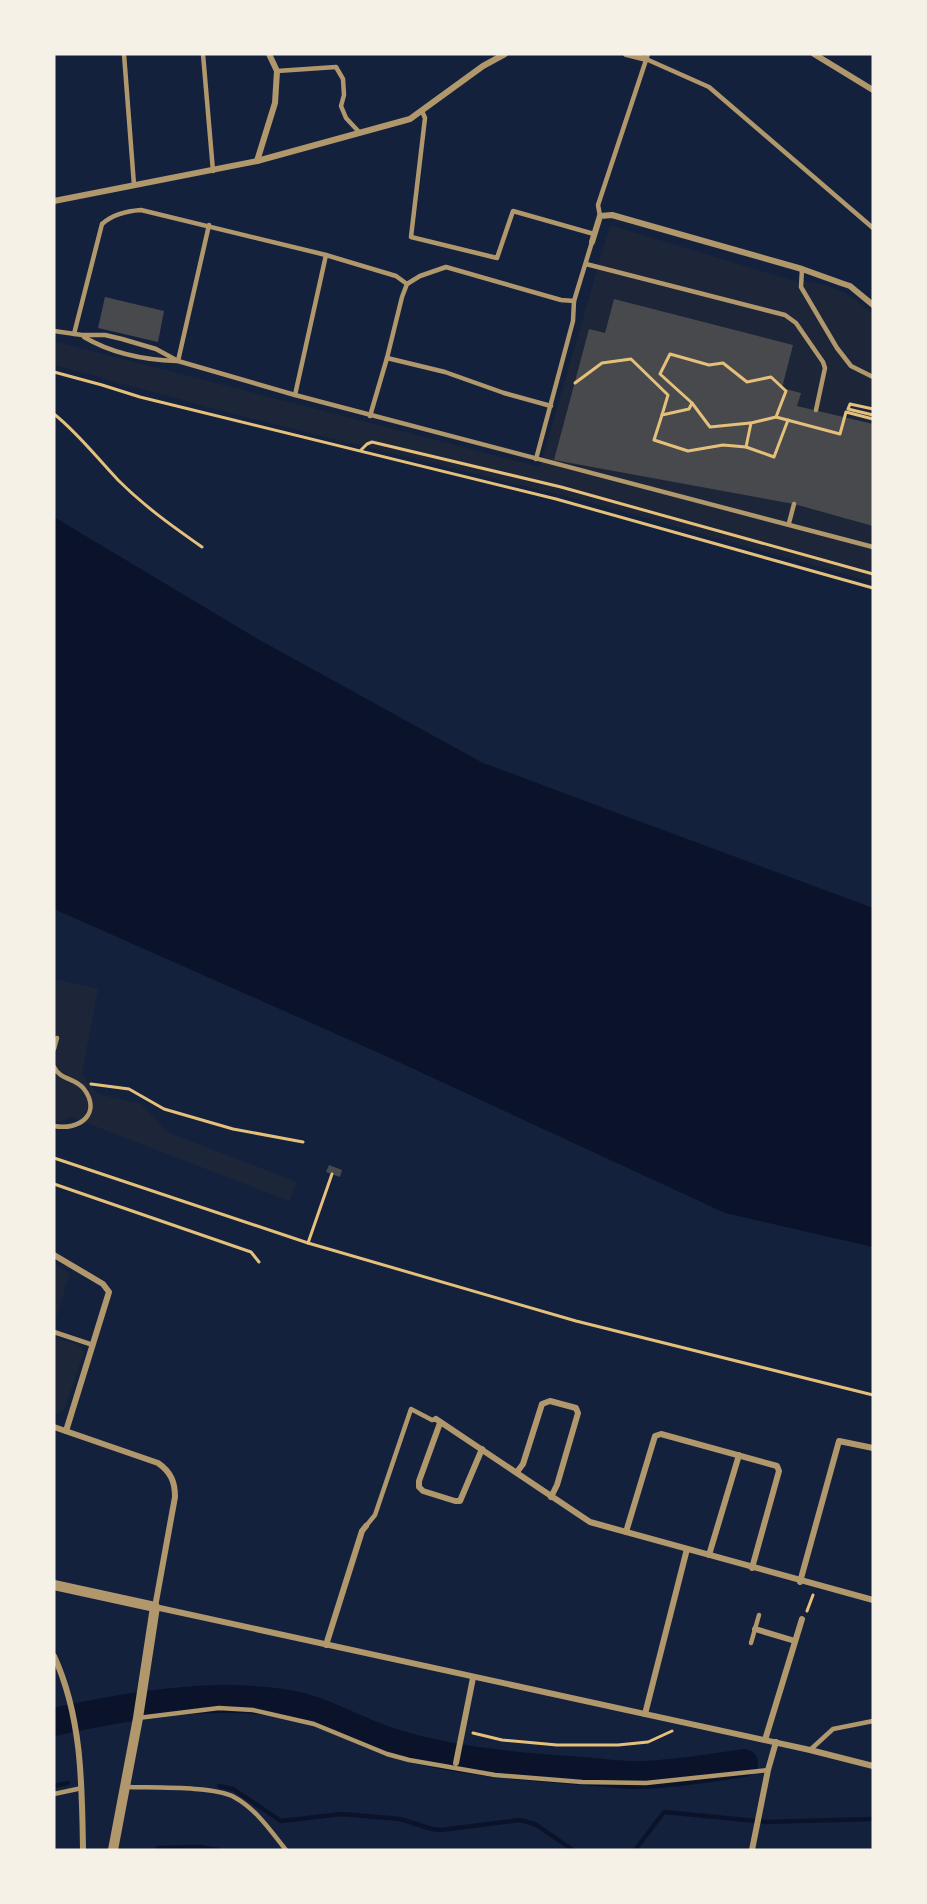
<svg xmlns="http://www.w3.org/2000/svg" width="927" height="1904" viewBox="0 0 927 1904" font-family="'Public Sans',sans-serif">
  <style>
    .green { fill: #1d2539 }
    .water { fill: #0b132b }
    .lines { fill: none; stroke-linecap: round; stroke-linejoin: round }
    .stream { stroke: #0b132b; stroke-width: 4.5 }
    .river { stroke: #0b132b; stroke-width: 28 }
    .building { fill: #48494c }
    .path { stroke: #e5c07b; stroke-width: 3 }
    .service { stroke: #b1986c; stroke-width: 4.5 }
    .minor { stroke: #b1986c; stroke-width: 6 }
    .tertiary { stroke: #b1986c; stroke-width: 10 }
  </style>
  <rect width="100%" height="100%" fill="#14213d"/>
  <g class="green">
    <path d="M610,225L791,280C830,283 844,289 873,314V582L577,499L230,413L54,365V353L57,342L540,467Z"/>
    <path d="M54,979L98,989L82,1074L98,1094L141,1104L167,1132L297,1182L289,1201L71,1117L59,1122L54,1120Z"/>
    <path d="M54,1264L70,1273L54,1324Z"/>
    <path d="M54,1337L79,1345L84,1352L64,1410L56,1414H54Z"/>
  </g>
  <path class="water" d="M54,517L256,638L483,763L873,908V1247L725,1213L379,1053L54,909Z"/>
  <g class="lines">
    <g class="stream">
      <path d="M54,1786L68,1783"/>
      <path d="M219,1786L233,1789L281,1821L342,1814L400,1819L432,1829L441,1830L520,1820L535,1824L573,1850"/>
      <path d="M158,1848L200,1847L219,1850"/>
      <path d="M635,1850L664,1812L766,1822L873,1819"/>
    </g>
    <path class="river" d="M54,1722C126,1706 210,1692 283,1703C322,1708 357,1732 394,1743C451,1761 522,1767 582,1771C601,1772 621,1776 641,1775C675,1774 710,1768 744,1763"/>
  </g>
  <g class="building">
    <path d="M105,297L164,311L158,342L98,328Z"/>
    <path d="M614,299L793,345L782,388L801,393L797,406L873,424V526L794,504L554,460L589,329L605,333Z"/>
    <path d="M329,1165L342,1170L340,1177L326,1172Z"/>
  </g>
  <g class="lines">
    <g class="path">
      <path d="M670,354L709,365L723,363L747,382L771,377L786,391L776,417L751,423L746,447L723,445L688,451L654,440L662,415L689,409L692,403L660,374Z"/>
      <path d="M54,372L102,385L140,397L556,499L873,588"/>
      <path d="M575,383L602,363L631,359L668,395L662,415"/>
      <path d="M692,403L710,427L750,423"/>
      <path d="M873,409L850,404L848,409L873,415"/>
      <path d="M54,414C78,433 97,458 118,480C144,506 172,526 202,547"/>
      <path d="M776,417L840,434L846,412L873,419"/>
      <path d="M746,447L774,457L788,420"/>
      <path d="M361,450L367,444L372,442L561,487L873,574"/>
      <path d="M91,1084L129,1089L164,1109L233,1129L303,1142"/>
      <path d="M54,1158L308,1243L576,1321L873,1395"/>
      <path d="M54,1184L251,1252L259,1262"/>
      <path d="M308,1243L332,1174"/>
      <path d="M807,1611L813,1595"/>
      <path d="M473,1733L502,1740L557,1745H618L648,1742L672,1731"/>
    </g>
    <g class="service">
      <path d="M124,54L134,185"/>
      <path d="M203,54L213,171"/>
      <path d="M646,59L709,87L873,228"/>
      <path d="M277,71L336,67L343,79L344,95L341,106L346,118L360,133"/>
      <path d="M422,111L425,118L411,237L497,258L513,211L594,234"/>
      <path d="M600,216L598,205L648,54"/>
      <path d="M586,264L785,315L796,323L823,362L825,368L816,410"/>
      <path d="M802,269L801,287L837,348L851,366L873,377"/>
      <path d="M54,331L82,335H105L122,339L156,349L178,361L295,395L873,547"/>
      <path d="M74,334L102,224C113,214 127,211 141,210L326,255L396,276L407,284"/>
      <path d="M84,337C111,353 145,360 177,361"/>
      <path d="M387,358L445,372L504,393L551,406"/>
      <path d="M178,361L209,225"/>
      <path d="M295,395L326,255"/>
      <path d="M370,416L387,358L402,297L407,284L420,276L446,267L561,300L574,301"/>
      <path d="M536,459L573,321L574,301L592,242"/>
      <path d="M789,523L794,504"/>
      <path d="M54,1049L57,1038"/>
      <path d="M54,1067C60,1080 76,1078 84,1089C102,1113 80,1131 54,1126"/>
      <path d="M54,1332L93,1345"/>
      <path d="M366,1526L375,1515L411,1409L432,1420L436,1419"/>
      <path d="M751,1643L759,1615"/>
      <path d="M138,1718L219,1708L253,1710L314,1724L387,1754L409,1760L495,1775L582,1782L646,1783L768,1770"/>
      <path d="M810,1750L833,1729L873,1721"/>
      <path d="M127,1787C151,1788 214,1786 234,1797C256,1809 270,1830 286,1850"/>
      <path d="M54,1794L82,1788"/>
    </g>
    <g class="minor">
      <path d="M626,54L646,59"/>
      <path d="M814,54L873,90"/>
      <path d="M257,161L275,103L277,71L269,54"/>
      <path d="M54,201L257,161L410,119L483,66L505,54"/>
      <path d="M592,242L600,216L612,215L802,269L841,283L850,286L873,305"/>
      <path d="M54,1255L103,1284L109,1292L66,1431"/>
      <path d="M436,1419L590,1522L873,1600"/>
      <path d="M440,1423L419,1481V1487L423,1491L455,1501H460L482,1449"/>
      <path d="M54,1427L158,1463C171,1472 175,1482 175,1497L155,1607L810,1750L873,1766"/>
      <path d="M517,1472L523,1464L542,1404L550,1401L576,1408L578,1413L557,1485L551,1497"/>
      <path d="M626,1532L655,1436L661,1434L777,1466L779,1471L752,1568"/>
      <path d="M709,1555L739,1455"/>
      <path d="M800,1582L839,1441L873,1448"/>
      <path d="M755,1629L795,1641"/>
      <path d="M326,1645L362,1531L366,1526"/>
      <path d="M54,1656C82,1717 82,1785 83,1850"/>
      <path d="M645,1714L687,1549"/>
      <path d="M765,1740L802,1619"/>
      <path d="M456,1763L473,1678"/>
      <path d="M752,1850L768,1770L776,1742"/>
    </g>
    <path class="tertiary" d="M54,1585L155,1607L138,1718L113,1850"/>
  </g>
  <rect width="927" height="1904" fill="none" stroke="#f6f1e7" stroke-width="111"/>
</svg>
